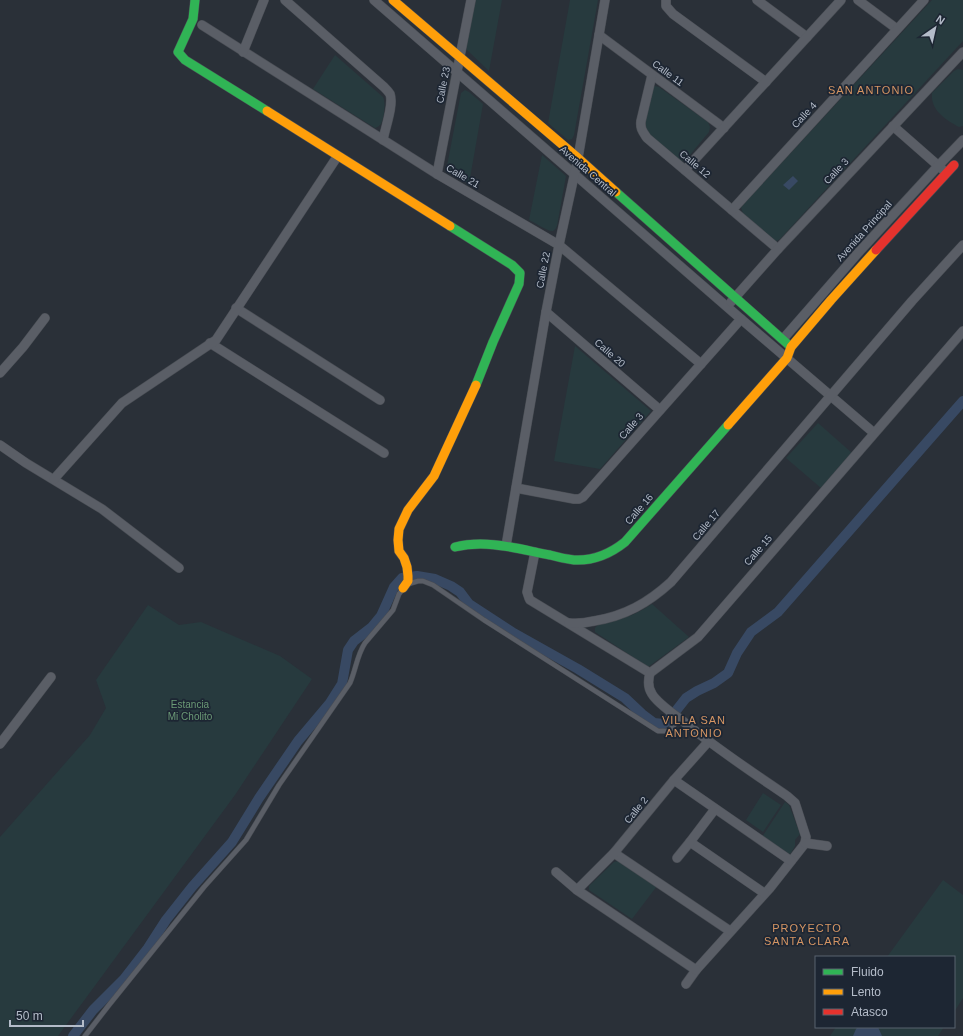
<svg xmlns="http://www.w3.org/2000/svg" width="963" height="1036" viewBox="0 0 963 1036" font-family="Helvetica,sans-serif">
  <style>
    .green { fill: #273a3e }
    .water { fill: #384963 }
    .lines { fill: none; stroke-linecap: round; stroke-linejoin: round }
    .canal { stroke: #384963; stroke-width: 10 }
    .lane-casing { stroke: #484c53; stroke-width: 5.5 }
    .street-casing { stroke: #484c53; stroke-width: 10 }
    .fast-casing { stroke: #484c53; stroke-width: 10 }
    .slow-casing { stroke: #484c53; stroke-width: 10 }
    .jam-casing { stroke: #484c53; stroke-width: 10 }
    .lane { stroke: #5a5e66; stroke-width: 4.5 }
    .street { stroke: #5a5e66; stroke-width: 9 }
    .fast { stroke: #30b455; stroke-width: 9 }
    .slow { stroke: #ff9f0a; stroke-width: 9 }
    .jam { stroke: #e5322d; stroke-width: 9 }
    .labels { text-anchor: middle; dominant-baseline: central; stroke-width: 3.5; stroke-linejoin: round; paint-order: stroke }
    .street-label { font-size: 10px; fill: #b4bcc9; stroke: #1d2633 }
    .park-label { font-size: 10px; fill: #6b9a76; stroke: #1d2633 }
    .neighbourhood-label { font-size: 11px; letter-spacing: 1px; fill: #d59563; stroke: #1d2633 }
  </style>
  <rect width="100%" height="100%" fill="#2a3038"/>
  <g class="green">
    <path d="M474,0H502L489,71L466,49Z"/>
    <path d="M570,0H598L574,135L572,139L568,140L548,123Z"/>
    <path d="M932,0H963V41L780,239L777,241L774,240L743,214L741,207Z"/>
    <path d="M335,55L383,97C386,102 384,118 381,124C379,126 378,127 375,128L313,89Z"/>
    <path d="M958,69L963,70V126L959,127C946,120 930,110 932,93L954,71Z"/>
    <path d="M655,86L659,87L708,122L710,127L709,132L689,156L682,161H680L646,133L643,126L653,87Z"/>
    <path d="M465,90L469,92L483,104L469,184L446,171L461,93Z"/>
    <path d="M542,155L566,176L557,226C556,228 555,230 553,231C548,232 534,222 529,220Z"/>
    <path d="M575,346L651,411L600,469L554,461Z"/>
    <path d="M818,423L852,453L821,488L786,458Z"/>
    <path d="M652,604L689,637L648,667L595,632V628C601,620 622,619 632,615C639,612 645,608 652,604Z"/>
    <path d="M148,605L179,625L201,622L280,656L312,679L235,795L58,1036H0V837L90,735L106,708L96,680Z"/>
    <path d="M763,793L781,805L763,832L746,820Z"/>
    <path d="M785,802L789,805L800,834L795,840V846L791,853L789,854L762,837Z"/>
    <path d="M618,861L657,886L632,919L589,890V886L614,862Z"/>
    <path d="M943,880L963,895V998L954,1012V957H887Z"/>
    <path d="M836,1027H944L938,1036H830Z"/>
  </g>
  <g class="water">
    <path d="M793,176L798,181L789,190L783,185Z"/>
    <path d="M858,1027H878L882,1036H853L856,1029Z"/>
  </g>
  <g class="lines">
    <path class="canal" d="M73,1036L93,1010L124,979L148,948L166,920L192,887L232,842L259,798L298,741L330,703L342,684L348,650L354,641L372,627L381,616L394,587L402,578L417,576L435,579L451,586L460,592L469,604L512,632L578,669L625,698L642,714L654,723L663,724L668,721L686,698L697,691L714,683L728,673L737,653L751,632L778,612L963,401"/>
    <g class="lane-casing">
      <g id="lane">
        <path d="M408,584L418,581H423L433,585L484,620L658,731H669L679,719"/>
        <path d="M85,1036L109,1005L204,887L246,840L279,785L350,683C356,669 357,655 365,643L393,610L399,594L403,589"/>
      </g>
    </g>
    <g class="street-casing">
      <g id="street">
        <path d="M285,0L384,87C386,89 388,91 390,94C394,105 385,128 383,140"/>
        <path d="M374,0L741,319L874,433"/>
        <path d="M666,0V6L673,14L766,82"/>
        <path d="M757,0L807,37"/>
        <path d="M858,0L897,29"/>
        <path d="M202,25L437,174L559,245L701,364"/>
        <path d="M599,35L724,128"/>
        <path d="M243,52L264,0"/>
        <path d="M652,75L641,121C640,129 643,132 647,138L778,249"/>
        <path d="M893,126L942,169"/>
        <path d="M685,170L841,0"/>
        <path d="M437,174L471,0"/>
        <path d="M732,210L924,0"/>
        <path d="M731,302L778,249L963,52"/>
        <path d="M236,308L380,400"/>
        <path d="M546,312L660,410"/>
        <path d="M783,339L858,253L938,166L963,140"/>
        <path d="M210,343L384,453"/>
        <path d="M0,373L23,347L45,318"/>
        <path d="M0,445L26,463L102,509L179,568"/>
        <path d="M54,479L122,403L216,340L337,157"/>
        <path d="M516,488L574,499H579L583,497L741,319"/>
        <path d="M506,546L546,312L559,245L578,158L605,0"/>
        <path d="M535,552L527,592L529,598L530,600L650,673L698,637L963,331"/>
        <path d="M569,623C578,624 585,623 594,621C625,616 648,603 671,582L912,301L963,245"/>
        <path d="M650,673C648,680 648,688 652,694C658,704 675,715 684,722C717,749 752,772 787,796L795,803L804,831L806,837L805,843L803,846L770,888L696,970L686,984"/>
        <path d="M0,744L51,677"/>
        <path d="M674,780L791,861"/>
        <path d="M690,842L764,893"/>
        <path d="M805,843L827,846"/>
        <path d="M614,853L730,931"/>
        <path d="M677,858L690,842L715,809"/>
        <path d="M556,872L577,890L696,970"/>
        <path d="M577,890L614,853L674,780L708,742"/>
      </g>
    </g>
    <g class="fast-casing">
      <g id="fast">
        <path d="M195,0L193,19L178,52L185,60L267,111"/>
        <path d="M616,192L791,347"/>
        <path d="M450,226L512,265L520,273L519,284L493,342L476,385"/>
        <path d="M455,547C487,539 518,549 550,555C557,557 566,559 574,560C593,561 610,554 625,542L728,425"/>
      </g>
    </g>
    <g class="slow-casing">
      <g id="slow">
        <path d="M393,0L578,158L616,192"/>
        <path d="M267,111L450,226"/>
        <path d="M728,425L787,358L791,347L831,300L876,250"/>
        <path d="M403,588L408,581V576L407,567L404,558L399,551L398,540L399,529L408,510L434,476L476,385"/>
      </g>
    </g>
    <g class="jam-casing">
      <path id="jam" d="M876,250L954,165"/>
    </g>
    <use href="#lane" class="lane"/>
    <use href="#street" class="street"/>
    <use href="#fast" class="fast"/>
    <use href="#slow" class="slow"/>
    <use href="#jam" class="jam"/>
  </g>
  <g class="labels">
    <g class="street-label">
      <text transform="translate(668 73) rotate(36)">Calle 11</text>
      <text transform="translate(443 85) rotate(-79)">Calle 23</text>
      <text transform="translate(804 115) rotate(-47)">Calle 4</text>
      <text transform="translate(695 164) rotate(40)">Calle 12</text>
      <text transform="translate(588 171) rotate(41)">Avenida Central</text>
      <text transform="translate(836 171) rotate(-47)">Calle 3</text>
      <text transform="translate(463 176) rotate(30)">Calle 21</text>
      <text transform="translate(864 231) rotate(-48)">Avenida Principal</text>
      <text transform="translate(543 270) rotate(-79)">Calle 22</text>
      <text transform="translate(610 353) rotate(41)">Calle 20</text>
      <text transform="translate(631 426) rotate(-49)">Calle 3</text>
      <text transform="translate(639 509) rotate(-49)">Calle 16</text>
      <text transform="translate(706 525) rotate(-50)">Calle 17</text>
      <text transform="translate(758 550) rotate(-49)">Calle 15</text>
      <text transform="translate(636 810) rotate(-51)">Calle 2</text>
    </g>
    <g class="park-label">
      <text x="190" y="704">Estancia<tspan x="190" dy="12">Mi Cholito</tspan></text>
    </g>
    <g class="neighbourhood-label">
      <text x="871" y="90">SAN ANTONIO</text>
      <text x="694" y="720">VILLA SAN<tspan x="694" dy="13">ANTONIO</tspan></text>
      <text x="807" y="928">PROYECTO<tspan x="807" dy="13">SANTA CLARA</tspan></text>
    </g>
  </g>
  <rect x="815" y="956" width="140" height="72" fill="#1d2633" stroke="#59626f"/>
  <rect x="823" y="969" width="20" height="6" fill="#30b455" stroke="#59626f"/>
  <text x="851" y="976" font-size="12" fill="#b4bcc9">Fluido</text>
  <rect x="823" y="989" width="20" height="6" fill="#ff9f0a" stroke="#59626f"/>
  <text x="851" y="996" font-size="12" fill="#b4bcc9">Lento</text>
  <rect x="823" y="1009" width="20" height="6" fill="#e5322d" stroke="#59626f"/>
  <text x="851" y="1016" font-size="12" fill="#b4bcc9">Atasco</text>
  <g transform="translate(935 28) rotate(34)" stroke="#1d2633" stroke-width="3" paint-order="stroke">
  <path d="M0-3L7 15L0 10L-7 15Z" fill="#b4bcc9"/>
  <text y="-6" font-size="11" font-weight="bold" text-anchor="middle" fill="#b4bcc9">N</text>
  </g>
  <path d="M10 1020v6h73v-6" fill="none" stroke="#b4bcc9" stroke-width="2"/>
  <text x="16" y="1020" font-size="12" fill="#b4bcc9" stroke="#1d2633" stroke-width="3" paint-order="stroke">50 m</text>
</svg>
